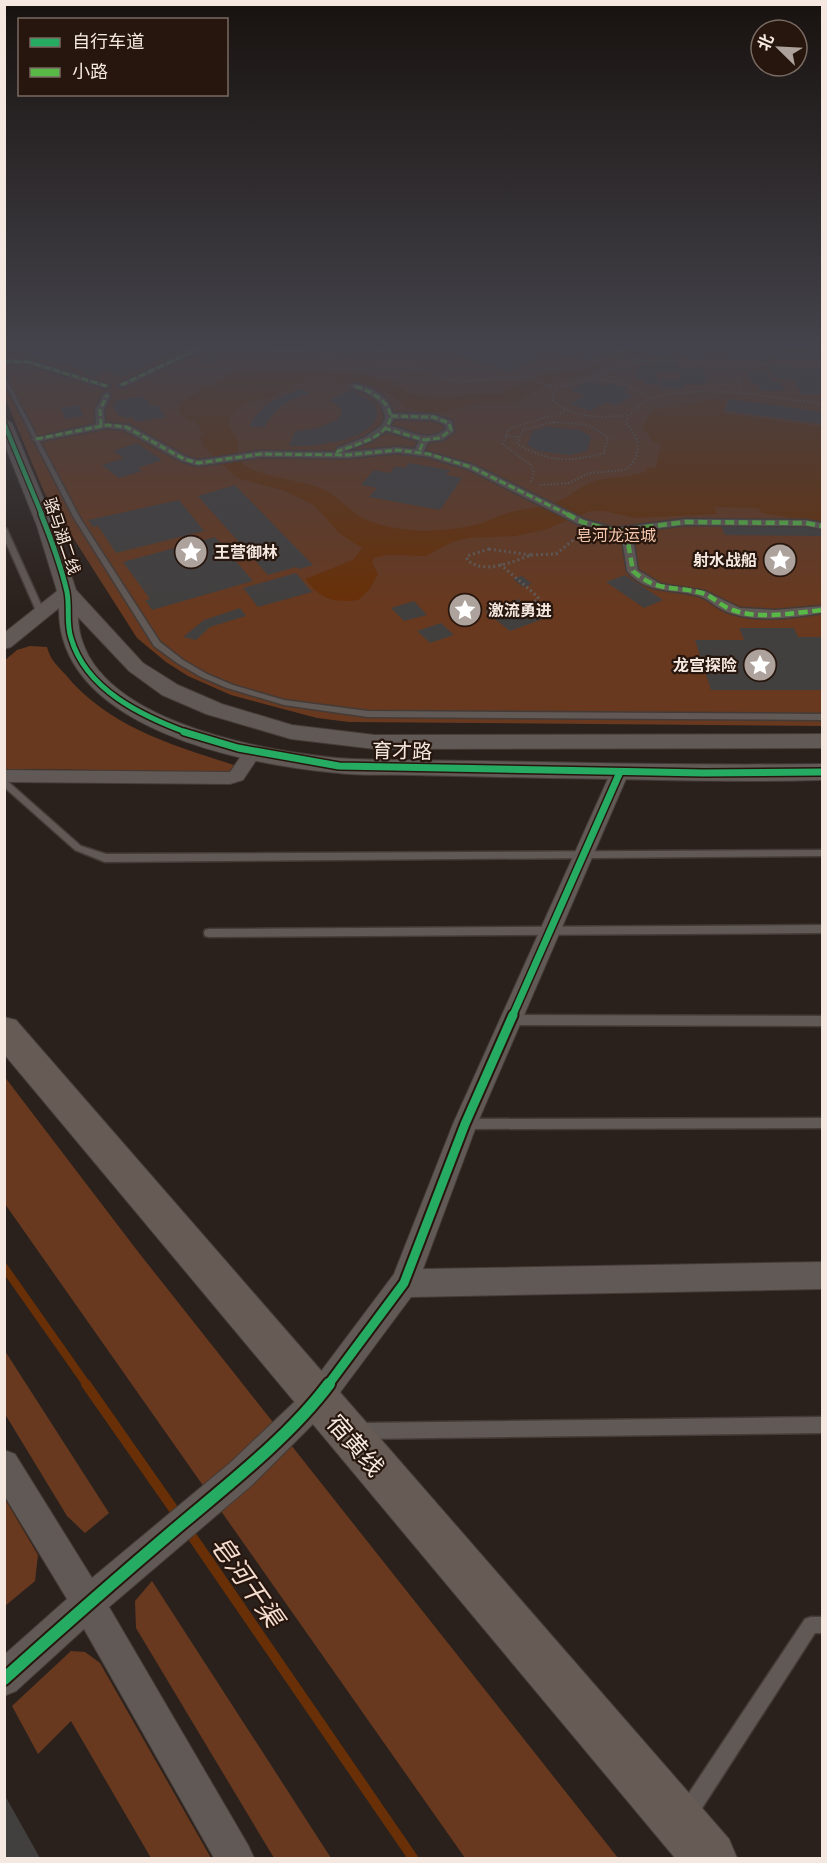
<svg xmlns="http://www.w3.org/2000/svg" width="827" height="1863" viewBox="0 0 827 1863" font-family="'Public Sans','Noto Sans SC',sans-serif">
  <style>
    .green { fill: #68391f }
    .water { fill: #693007 }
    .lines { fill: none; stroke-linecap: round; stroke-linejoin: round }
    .stream-far1 { stroke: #693007; stroke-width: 8 }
    .stream { stroke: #693007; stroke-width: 10 }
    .building { fill: #42403f }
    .service-casing { stroke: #443b37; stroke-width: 3 }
    .pedestrian-casing { stroke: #443b37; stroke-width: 3 }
    .minor-casing { stroke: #443b37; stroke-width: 2 }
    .tertiary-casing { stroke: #443b37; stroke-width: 2 }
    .secondary-casing { stroke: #443b37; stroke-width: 2 }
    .path-far1 { stroke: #625c58; stroke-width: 2; stroke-dasharray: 1.5 2; stroke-linecap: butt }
    .path { stroke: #625c58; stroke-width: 3; stroke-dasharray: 2 3; stroke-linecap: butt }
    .service { fill: #615955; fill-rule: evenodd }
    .pedestrian { fill: #615955; fill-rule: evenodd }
    .minor { fill: #615955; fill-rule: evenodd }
    .tertiary { fill: #615955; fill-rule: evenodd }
    .secondary { fill: #665b55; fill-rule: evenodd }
    .quiet-far1 { stroke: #58b947; stroke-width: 3; stroke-dasharray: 7 3; stroke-linecap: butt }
    .quiet { stroke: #58b947; stroke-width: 4.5; stroke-dasharray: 9 4.5; stroke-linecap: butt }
    .cycleway-far4-casing { stroke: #27160d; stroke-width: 7 }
    .cycleway-far3-casing { stroke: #27160d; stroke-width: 8 }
    .cycleway-far2-casing { stroke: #27160d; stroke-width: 10 }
    .cycleway-far1-casing { stroke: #27160d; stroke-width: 13 }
    .cycleway-casing { stroke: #27160d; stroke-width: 16 }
    .cycleway-far4 { stroke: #26ab63; stroke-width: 4.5 }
    .cycleway-far3 { stroke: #26ab63; stroke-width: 5 }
    .cycleway-far2 { stroke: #26ab63; stroke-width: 7 }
    .cycleway-far1 { stroke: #26ab63; stroke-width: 9 }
    .cycleway { stroke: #26ab63; stroke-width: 12 }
    .labels { text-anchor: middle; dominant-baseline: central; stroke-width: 4.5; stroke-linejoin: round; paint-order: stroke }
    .far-park-label { font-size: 16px; fill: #f5c7ae; stroke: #27160d }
    .far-street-label { font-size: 16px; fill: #f5e8e1; stroke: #27160d }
    .far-poi-label { font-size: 16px; font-weight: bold; fill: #f5e8e1; stroke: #27160d; text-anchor: start }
    .street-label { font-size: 20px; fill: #f5e8e1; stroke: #27160d }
    .near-street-label { font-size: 24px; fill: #f5e8e1; stroke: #27160d }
    .near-water-label { font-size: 26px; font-style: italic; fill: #f4dccf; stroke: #27160d }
  </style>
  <rect width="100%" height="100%" fill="#2b211c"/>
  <g class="green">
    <path d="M4,347H822V726L349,722L317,718L231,695L188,676L166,662L137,638L44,492L5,398Z"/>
    <path d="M30,646L47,647C50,659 57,666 65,674C107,726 171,745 234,765L229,772L27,769L5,771L4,661L17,650Z"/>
    <path d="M4,1076L139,1253L618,1858H465L5,1204Z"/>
    <path d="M5,1351L109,1513L85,1533L67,1516L5,1414Z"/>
    <path d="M5,1499L38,1555L35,1581L5,1606Z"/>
    <path d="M152,1581L331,1858H274L136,1628L135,1601Z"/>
    <path d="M71,1651L85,1652L100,1663L211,1858H151L71,1721L38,1754L12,1706Z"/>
  </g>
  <path class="water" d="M629,347H799L822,352V357L807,351L640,350L572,379L554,381L515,402H480L442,412H423L405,407L393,395L372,386L335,382H307L296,384L269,398L249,402L234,411L228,422C229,428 234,432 236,438C240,445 236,453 240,460C247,475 303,481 320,488C340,496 350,514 369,521C402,534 449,533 482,523C491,520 499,515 508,513C526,508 544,508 561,500C572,495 580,486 592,482C610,475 628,479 646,471L647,467L656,468L661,443L652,442L650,436L642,428L653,410C661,407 669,408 677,407C696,404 705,397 726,401L723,413L822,427V523L762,513L758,508L714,507L717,514L635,518L604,511H590L544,530L515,536L468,538L452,542L426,556L389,555L374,558L372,562L378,574L369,590L358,600C332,603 321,599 305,579L353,560L362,548L339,533L314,505L285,491L237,478L204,447L200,437L205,435L194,420L189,421L179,412L180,404L208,384L212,385L230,375L226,374L240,369L354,373L394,382L406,392L418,396L448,399L469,395L502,393L541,375L582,370Z"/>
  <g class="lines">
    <path class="stream-far1" d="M4,1267L87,1385"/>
    <g class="stream">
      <path d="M86,1384L179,1517"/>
      <path d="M187,1529L413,1858"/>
    </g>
  </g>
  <g class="building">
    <path d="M4,347H187L122,377L105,372L94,377L81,373L85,371L4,349Z"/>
    <path d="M318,347H374L372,352Z"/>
    <path d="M436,347H517L544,355L508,372Z"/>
    <path d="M570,347L579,349L568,357L558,355Z"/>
    <path d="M649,350H674L676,358L651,357Z"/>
    <path d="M681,350L703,351L706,359L687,358L683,356Z"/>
    <path d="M765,350L771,361L726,359L723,351Z"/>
    <path d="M588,351L596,353L585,361L577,359Z"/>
    <path d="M769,351L819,354L822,361L772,358Z"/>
    <path d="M211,356L220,358L213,362L219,364L199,363Z"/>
    <path d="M654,362H675L676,366L703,369L708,382H700L702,385L683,384L684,389L662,388L659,379H681L679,372L657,371Z"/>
    <path d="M640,365L654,366L659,385L645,384L644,379H637L635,370H641Z"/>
    <path d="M768,366L822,368V394H801L794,379L773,378Z"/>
    <path d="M766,371L772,382H780L785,391L760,390L758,384H753L747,372Z"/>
    <path d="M588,381L604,386L610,383L628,389L623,392L633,396L616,405L606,402L590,411L570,404L586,395L570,390Z"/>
    <path d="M300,389L310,393L290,400L279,408L268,420L265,427H250L252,420L263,408L274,400Z"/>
    <path d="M352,390L374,403L377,410V418L370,427L358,435L341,441L309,446H289L295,431L318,428L337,420L342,413L341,410L338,405L329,400Z"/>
    <path d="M143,396L151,406L157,405L166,417L136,422L133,417L124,418L122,415L119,416L112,405L116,404L114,401Z"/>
    <path d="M729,399L822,412V424L725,411Z"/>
    <path d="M78,405L84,416L66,419L60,408Z"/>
    <path d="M547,427L580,430L591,437L587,451L570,455L538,451L527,445L533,431Z"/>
    <path d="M137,443L162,460L138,468L142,471L119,478L102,465L124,458L113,451Z"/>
    <path d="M409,463L450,470L446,475L462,478L440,510L369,497L377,488L361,485L374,470L390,473L395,466L405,468Z"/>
    <path d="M235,485L313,565L299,569L296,567L268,575L198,496Z"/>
    <path d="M179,500L204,531L116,553L98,526L93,527L88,520Z"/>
    <path d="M721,526H819L822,536L725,535Z"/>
    <path d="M215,537L253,581L152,610L145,600L150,599L123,562Z"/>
    <path d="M296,573L312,592L258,607L243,588Z"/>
    <path d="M625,575L663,600L644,608L606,582Z"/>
    <path d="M522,576L532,584L523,587L513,579Z"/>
    <path d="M518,599L543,619L510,631L485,611Z"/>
    <path d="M414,601L427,615L404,621L391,608Z"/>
    <path d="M240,608L246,616L210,627L196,640L183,637L204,620Z"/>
    <path d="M441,623L454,635L430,643L417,631Z"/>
    <path d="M739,628H794L798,637H822V690H711L695,640H744Z"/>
    <path d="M4,1794L40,1858H4Z"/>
  </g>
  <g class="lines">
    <g class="service-casing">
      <g id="service">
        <path d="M573,347H600L586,350Z"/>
        <path d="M4,374L80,518L160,642L183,660L207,674L233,685L284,700L368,711L822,714V720L368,717L284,705L227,688L201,677L177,663L154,646L74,518L4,381Z"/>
        <path d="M4,527L7,529L45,613L44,615L37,613L4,538Z"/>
        <path d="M4,778L81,846L106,854L822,850V856L105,862L75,850L4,787Z"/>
        <path d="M822,925V933L209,937L205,936L204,933L205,930L209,929Z"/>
        <path d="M510,1015L822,1016V1026L510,1025L506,1023L504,1020L506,1017Z"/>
        <path d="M822,1118V1128L465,1129L461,1128L459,1124L461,1120L465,1119Z"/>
        <path d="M822,1417V1433L361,1439L356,1436L353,1431L356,1426L361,1423Z"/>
        <path d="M811,1617H822V1633H815L695,1819L688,1821L681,1819L679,1812L681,1805L805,1619Z"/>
      </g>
    </g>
    <g class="pedestrian-casing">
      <g id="pedestrian">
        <path d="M197,347H206L124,387L117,385Z"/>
        <path d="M4,359L31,360L111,386L104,388L27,364H4Z"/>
        <path d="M354,383C372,387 388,395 393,413L433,414L452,421L454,432L443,440L428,442L424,451L474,465L586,520L615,528L685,519L806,520L822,523V529L806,526L685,525L632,532L638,570L661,584L705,591L740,608L775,610L822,606V613C793,618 755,623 727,612C716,608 709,599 699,596C672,588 647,595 627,571L621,533L615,534L578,524L468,469L428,457L397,453L348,458L261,457L198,466L181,461L124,430L107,428L36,442L31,439L96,424L95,410L104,393L107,392L111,395L104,410L105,423L129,425L187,457L198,460L261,451L337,452V448L365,437L381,426L385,419C384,400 368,392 351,388V384ZM394,419L432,420L445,425L446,429C426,444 412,430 390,426ZM386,431L419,441L415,449L397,447L343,452L372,441Z"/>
      </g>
    </g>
    <g class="minor-casing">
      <g id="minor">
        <path d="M252,747L258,749L261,753L243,780L230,784L4,782V770L230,772L246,749Z"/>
        <path d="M620,766L626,768L629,772L477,1124L423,1269L822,1262V1289L411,1297L327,1410L252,1485L109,1607L248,1845L254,1858H214L84,1629L16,1691L4,1696V1655L67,1599L4,1495V1450L15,1454L92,1578L230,1463L307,1390L394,1274L453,1124L611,772L614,768Z"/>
      </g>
    </g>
    <g class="tertiary-casing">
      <path id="tertiary" d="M4,419L12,423L55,526L76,590L143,663L178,685L222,704L292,725L375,735L822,734V748L375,749L291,739L206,714L162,695L129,671L78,617C81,719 258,750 337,758C359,760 382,759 405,760C450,761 495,761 541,762C635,764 728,765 822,764V780C732,783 641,779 551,778C504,777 457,776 410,775C386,774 362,776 338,773C245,765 57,728 59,608L11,647L4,649V633L57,591L37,526L4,443Z"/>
    </g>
    <g class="secondary-casing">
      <path id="secondary" d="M4,1017L16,1020L729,1839L737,1858H675L4,1054Z"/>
    </g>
    <g class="path-far1">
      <path d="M276,347L273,351L380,356L385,347"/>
      <path d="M608,348L634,356L639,361"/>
      <path d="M380,356L376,366L422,369L458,382L522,376L557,388L572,385L634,361L822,366"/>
      <path d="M730,363L743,396"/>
      <path d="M591,378L621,383L651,398"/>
      <path d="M557,388L552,396L553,401C575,419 602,418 629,415"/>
      <path d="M554,422L588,425L608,437L604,453C568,463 550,462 517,444L523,430Z"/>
      <path d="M506,436L519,437"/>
      <path d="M531,482L534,472L531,465L503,444L509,429L566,411"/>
      <path d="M540,485L569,483L589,473L625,470C643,456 641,437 625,423C631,411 643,400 656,397C706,384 771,397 822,404"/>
    </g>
    <g class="path">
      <path d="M489,549L531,555C511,562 486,575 467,560V556Z"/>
      <path d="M531,555L556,554L578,536"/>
      <path d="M500,564L538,597V600L525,605"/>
    </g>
    <use href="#service" class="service"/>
    <use href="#pedestrian" class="pedestrian"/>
    <use href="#minor" class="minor"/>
    <use href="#tertiary" class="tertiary"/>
    <use href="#secondary" class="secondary"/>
    <g class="quiet-far1">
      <path d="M4,361L28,362L107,386"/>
      <path d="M121,385L202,347"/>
      <path d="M391,416L433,417L449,423L451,430L440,438L424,440L419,452"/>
      <path d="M101,426L100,410L107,395"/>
      <path d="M384,428L424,440"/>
      <path d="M36,439L107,425L126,427L184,459L198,463L261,454L348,455L397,450L429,454L471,467L569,515"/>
      <path d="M336,452C349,447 364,443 376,436C409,415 378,392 354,386"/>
    </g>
    <g class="quiet">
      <path d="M567,514L582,522L615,531L685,522L806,523L822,526"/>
      <path d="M626,531L633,571C658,593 673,585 702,593C712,596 720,605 730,609C757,620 794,613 822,610"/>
    </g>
    <g class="cycleway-far4-casing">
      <path id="cycleway-far4" d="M4,423L42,515"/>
    </g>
    <g class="cycleway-far3-casing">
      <path id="cycleway-far3" d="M41,514C51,539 61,566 67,592C70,608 66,623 71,638C86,690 142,716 188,733"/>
    </g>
    <g class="cycleway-far2-casing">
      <g id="cycleway-far2">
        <path d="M184,732L238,748L339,766L704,773L822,772"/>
        <path d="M512,1017L620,772"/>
      </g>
    </g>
    <g class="cycleway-far1-casing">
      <path id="cycleway-far1" d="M328,1385L404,1283L465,1124L513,1015"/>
    </g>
    <g class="cycleway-casing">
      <path id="cycleway" d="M4,1679C62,1627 120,1576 180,1525C230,1483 290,1436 329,1384"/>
    </g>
    <use href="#cycleway-far4" class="cycleway-far4"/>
    <use href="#cycleway-far3" class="cycleway-far3"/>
    <use href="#cycleway-far2" class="cycleway-far2"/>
    <use href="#cycleway-far1" class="cycleway-far1"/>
    <use href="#cycleway" class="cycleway"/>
  </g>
  <linearGradient id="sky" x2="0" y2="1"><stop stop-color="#18120f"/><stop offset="0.57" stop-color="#44434b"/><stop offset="1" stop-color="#44434b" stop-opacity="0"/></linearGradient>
  <rect width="827" height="607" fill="url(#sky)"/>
  <defs>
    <g id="sight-disc" transform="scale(1.725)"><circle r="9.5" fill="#aea29c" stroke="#27160d"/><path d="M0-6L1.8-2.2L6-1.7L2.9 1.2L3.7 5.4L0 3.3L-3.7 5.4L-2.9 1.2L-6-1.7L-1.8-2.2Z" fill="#fff"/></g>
  </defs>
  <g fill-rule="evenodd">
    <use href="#sight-disc" x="191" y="552"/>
    <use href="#sight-disc" x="780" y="560"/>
    <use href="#sight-disc" x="465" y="610"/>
    <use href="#sight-disc" x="760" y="665"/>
  </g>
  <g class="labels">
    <g class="far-park-label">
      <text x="616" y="535">皂河龙运城</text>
    </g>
    <g class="far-street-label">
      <text transform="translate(62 536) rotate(71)">骆马湖二线</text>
    </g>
    <g class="far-poi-label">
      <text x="214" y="552">王营御林</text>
      <text x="757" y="560" text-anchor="end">射水战船</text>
      <text x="488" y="610">激流勇进</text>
      <text x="737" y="665" text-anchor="end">龙宫探险</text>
    </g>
    <g class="street-label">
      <text transform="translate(402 751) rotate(1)">育才路</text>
    </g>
    <g class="near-street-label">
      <text transform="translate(356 1445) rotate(49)">宿黄线</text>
    </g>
    <g class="near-water-label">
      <text transform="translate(247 1581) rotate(55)">皂河干渠</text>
    </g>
  </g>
  <rect width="827" height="1863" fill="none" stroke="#f5e8e1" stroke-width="12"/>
  <rect x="18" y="18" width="210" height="78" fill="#27160d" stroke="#796a62" stroke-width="1.5"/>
  <rect x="30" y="38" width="30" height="9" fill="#26ab63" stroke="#796a62" stroke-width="1.5"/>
  <text x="72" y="48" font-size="18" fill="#f5e8e1">自行车道</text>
  <rect x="30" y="68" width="30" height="9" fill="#58b947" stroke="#796a62" stroke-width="1.5"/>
  <text x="72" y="78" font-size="18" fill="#f5e8e1">小路</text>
  <g transform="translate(779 48) rotate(294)"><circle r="28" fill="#27160d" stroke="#796a62" stroke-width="1.5"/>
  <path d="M0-4.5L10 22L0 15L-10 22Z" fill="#aea29c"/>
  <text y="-9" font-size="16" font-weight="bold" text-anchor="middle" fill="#f5e8e1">北</text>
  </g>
</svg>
